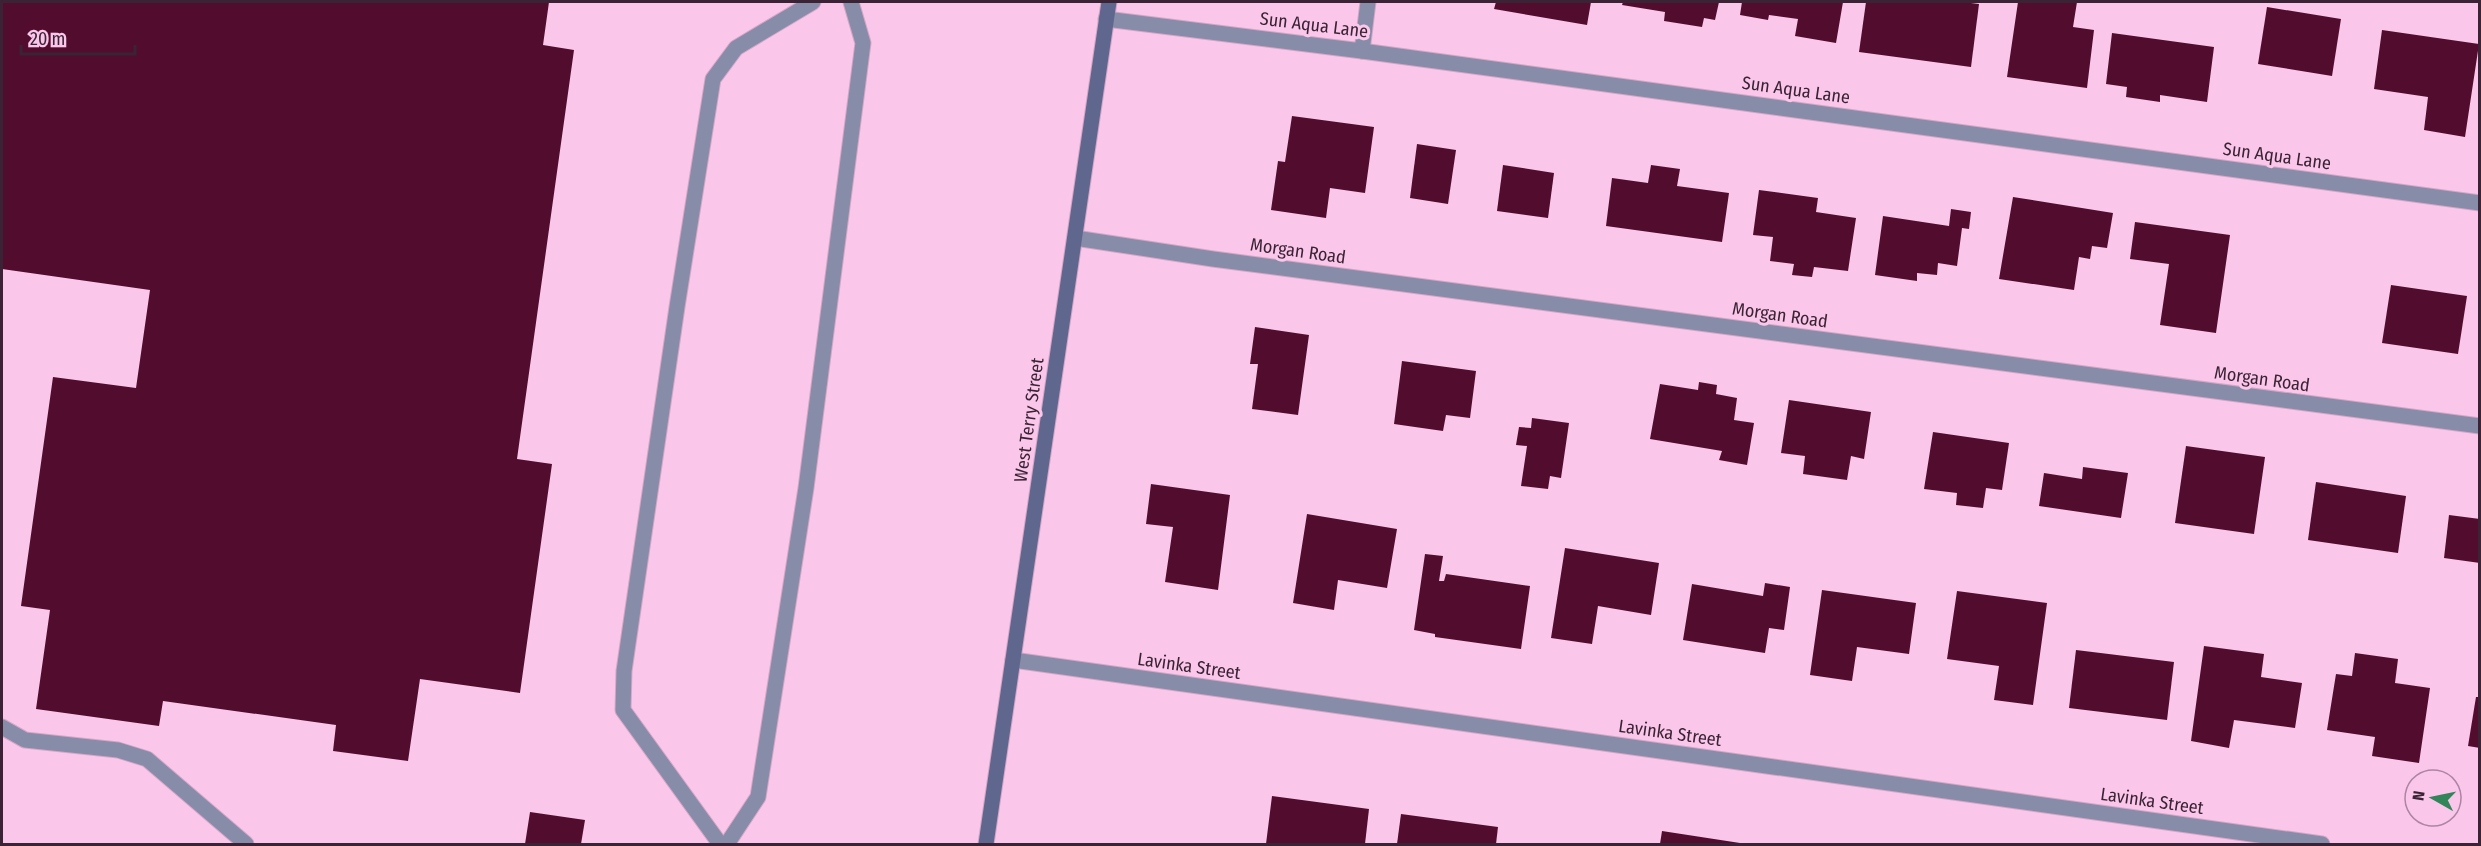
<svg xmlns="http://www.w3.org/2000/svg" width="2481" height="846" viewBox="0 0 2481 846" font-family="'Fira Sans Condensed',sans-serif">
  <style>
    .building { fill: #520d2e }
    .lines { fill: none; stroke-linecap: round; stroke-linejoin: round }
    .lane-casing { stroke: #d4a6c6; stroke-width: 17 }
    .street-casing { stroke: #d4a6c6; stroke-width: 17 }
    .secondary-casing { stroke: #d4a6c6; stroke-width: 17 }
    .lane { stroke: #878ca8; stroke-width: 15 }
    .street { stroke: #878ca8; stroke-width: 15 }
    .secondary { stroke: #60678e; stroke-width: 15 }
    .labels { text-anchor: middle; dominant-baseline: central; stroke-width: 6; stroke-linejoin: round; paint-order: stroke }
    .street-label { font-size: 18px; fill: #3a2334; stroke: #fac7eb }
  </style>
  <rect width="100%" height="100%" fill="#fac7eb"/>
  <g class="building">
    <path d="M2,2H549L543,45L574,50L517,459L552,464L520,693L420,679L408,761L333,751L336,725L163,701L159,726L36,709L50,610L21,606L53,377L136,388L150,290L2,269Z"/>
    <path d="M1496,2H1591L1587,25L1494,9Z"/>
    <path d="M1623,2H1719L1715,20L1704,18L1702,27L1664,21L1665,12L1622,5Z"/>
    <path d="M1742,2H1843L1836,43L1795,36L1798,19L1769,15L1768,20L1740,15Z"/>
    <path d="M1866,2H1963L1979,4L1971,67L1859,52Z"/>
    <path d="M2018,2H2077L2073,27L2094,30L2087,88L2007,77Z"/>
    <path d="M2267,7L2341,19L2332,76L2258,64Z"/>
    <path d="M2382,30L2479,44L2465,137L2424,130L2428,97L2374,89Z"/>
    <path d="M2112,33L2214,47L2207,102L2160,95V102L2126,97L2127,87L2106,84Z"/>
    <path d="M1292,116L1374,127L1365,193L1330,188L1326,218L1271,210L1278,161L1285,162Z"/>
    <path d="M1417,144L1456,150L1448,204L1410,198Z"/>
    <path d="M1503,165L1554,173L1548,218L1497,211Z"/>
    <path d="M1651,165L1680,169L1677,186L1729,193L1722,242L1606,226L1612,178L1648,183Z"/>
    <path d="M1759,190L1818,198L1816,212L1856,218L1848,271L1814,267L1812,277L1792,275L1794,264L1770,261L1773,237L1753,235Z"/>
    <path d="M2013,197L2113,213L2107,248L2092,246L2090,259L2079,257L2074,290L1999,279Z"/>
    <path d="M1951,209L1971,212L1969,229L1962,228L1957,266L1938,263L1937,275L1917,273V281L1875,275L1883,216L1949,226Z"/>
    <path d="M2135,222L2230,235L2216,333L2160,325L2169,264L2130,259Z"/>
    <path d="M2391,285L2467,296L2458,354L2382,343Z"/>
    <path d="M1255,327L1309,335L1298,415L1252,409L1258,364H1250Z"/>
    <path d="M1402,361L1476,371L1470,418L1446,415L1443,431L1394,424Z"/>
    <path d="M1699,382L1717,385L1716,394L1737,398L1734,420L1754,423L1747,465L1719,460L1722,451L1650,439L1660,384L1698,390Z"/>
    <path d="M1789,400L1871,412L1864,459L1851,456L1847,480L1803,474L1805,456L1781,453Z"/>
    <path d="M1532,418L1569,423L1561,478L1550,476L1548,489L1521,486L1527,446L1516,445L1519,427L1531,428Z"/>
    <path d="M1933,432L2009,443L2002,490L1986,488L1983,508L1956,505L1957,493L1924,489Z"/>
    <path d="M2186,446L2265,457L2254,534L2175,523Z"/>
    <path d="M2083,467L2128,473L2121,518L2039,506L2044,473L2082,479Z"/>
    <path d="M2316,482L2406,496L2398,553L2308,540Z"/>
    <path d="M1151,484L1230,495L1218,590L1165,582L1173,527L1146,524Z"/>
    <path d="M1307,514L1397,529L1387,588L1338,580L1334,610L1293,603Z"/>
    <path d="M2449,515L2480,519V563L2444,558Z"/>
    <path d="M1565,548L1659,563L1651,615L1598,606L1592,644L1551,638Z"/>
    <path d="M1425,554L1443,556L1439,581H1444L1446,574L1530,586L1521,649L1435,637V634L1414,630Z"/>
    <path d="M1765,583L1790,587L1784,630L1769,628L1765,653L1683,640L1692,584L1763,596Z"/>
    <path d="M1822,590L1916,603L1909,654L1857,647L1852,681L1810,675Z"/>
    <path d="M1957,591L2047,603L2033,705L1994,700L1999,666L1947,659Z"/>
    <path d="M2204,646L2264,654L2261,677L2302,683L2295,728L2234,720L2229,748L2191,741Z"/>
    <path d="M2076,650L2174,662L2167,720L2069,708Z"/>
    <path d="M2355,653L2398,659L2395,683L2430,688L2419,763L2372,756L2375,737L2327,730L2336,674L2352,676Z"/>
    <path d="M2476,697H2480V748L2468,746Z"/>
    <path d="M1272,796L1369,809L1365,844H1266Z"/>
    <path d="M530,812L585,820L581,844H525Z"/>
    <path d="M1401,814L1498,827L1496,844H1397Z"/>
    <path d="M1662,831L1740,843V844H1660Z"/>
  </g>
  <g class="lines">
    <g class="lane-casing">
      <g id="lane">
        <path d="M2,727L25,740L118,750L147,759L246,844"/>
        <path d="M720,844L623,710L624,671L677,307L713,79L736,48L813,2"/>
        <path d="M727,844L758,797L806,488L863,43L851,2"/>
      </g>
    </g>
    <g class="street-casing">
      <g id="street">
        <path d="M1106,19L1362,51L2480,203"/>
        <path d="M1362,51L1368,2"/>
        <path d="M1075,238L1213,259L2480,426"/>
        <path d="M1013,660L2322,844"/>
      </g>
    </g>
    <g class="secondary-casing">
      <path id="secondary" d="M986,844L1109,2"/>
    </g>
    <use href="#lane" class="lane"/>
    <use href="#street" class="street"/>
    <use href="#secondary" class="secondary"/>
  </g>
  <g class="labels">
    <g class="street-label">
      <text transform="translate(1314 25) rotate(7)">Sun Aqua Lane</text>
      <text transform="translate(1796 90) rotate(8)">Sun Aqua Lane</text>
      <text transform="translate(2277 156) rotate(8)">Sun Aqua Lane</text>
      <text transform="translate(1298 251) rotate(8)">Morgan Road</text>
      <text transform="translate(1780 315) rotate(8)">Morgan Road</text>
      <text transform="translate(2262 379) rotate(8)">Morgan Road</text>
      <text transform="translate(1029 420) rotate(-82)">West Terry Street</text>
      <text transform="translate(1189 666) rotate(8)">Lavinka Street</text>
      <text transform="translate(1670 733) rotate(8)">Lavinka Street</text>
      <text transform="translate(2152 801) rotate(8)">Lavinka Street</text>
    </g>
  </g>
  <rect width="2481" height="846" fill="none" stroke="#3a2334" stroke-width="6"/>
  <g transform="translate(2433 798) rotate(279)"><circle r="28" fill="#fac7eb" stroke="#ad85a2" stroke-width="1.5"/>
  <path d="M0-4.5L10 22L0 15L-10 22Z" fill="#318558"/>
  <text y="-9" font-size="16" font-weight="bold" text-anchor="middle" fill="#3a2334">N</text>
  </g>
  <path d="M21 45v9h114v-9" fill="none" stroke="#3a2334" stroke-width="3"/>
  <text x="30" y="45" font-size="18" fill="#3a2334" stroke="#fac7eb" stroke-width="4.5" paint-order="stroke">20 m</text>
</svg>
